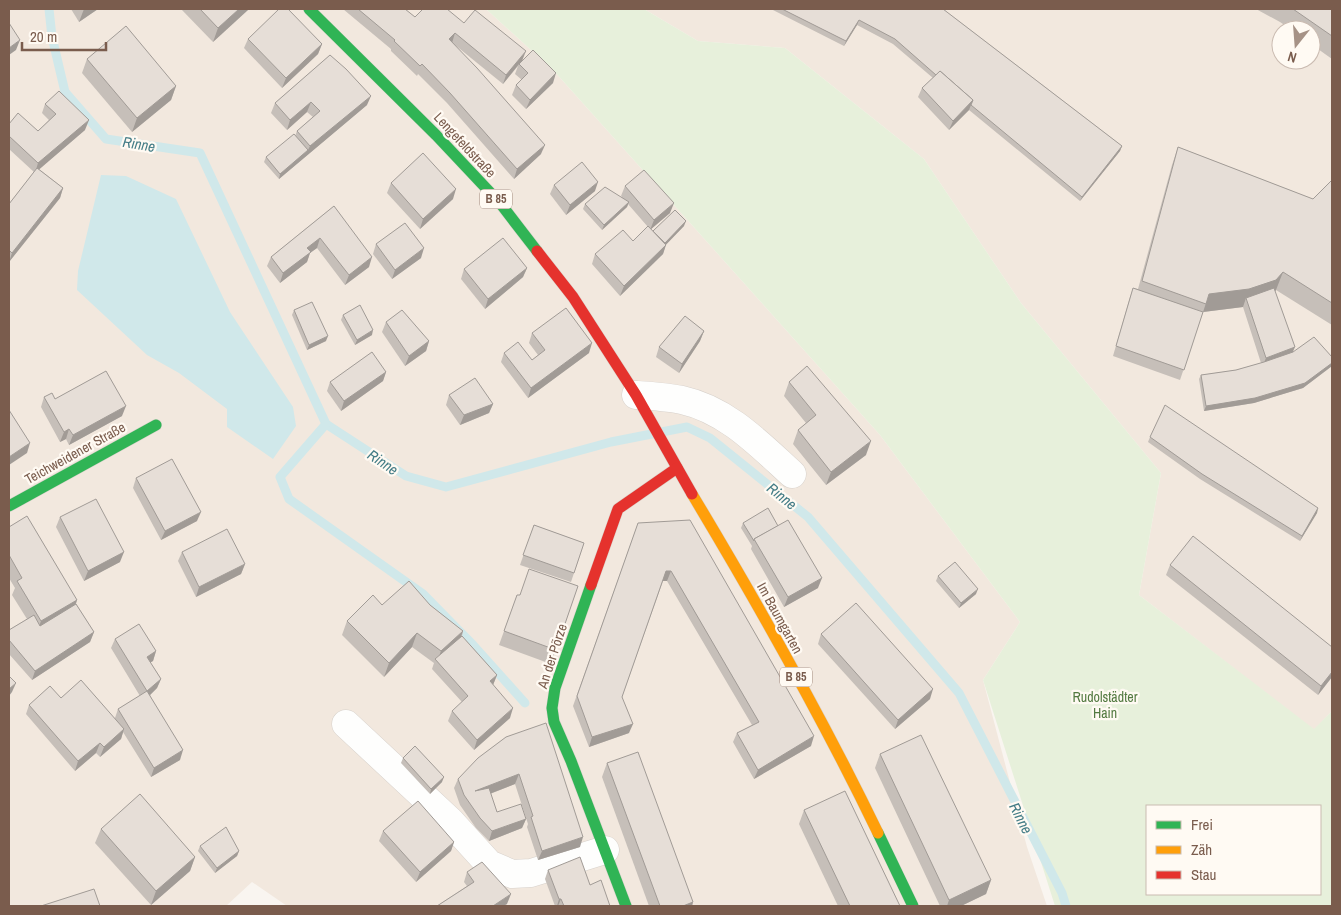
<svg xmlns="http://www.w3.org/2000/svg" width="1341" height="915" viewBox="0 0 1341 915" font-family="'Archivo Narrow',sans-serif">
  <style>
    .residential { fill: #f2e8de; fill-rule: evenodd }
    .green { fill: #e7f0db; fill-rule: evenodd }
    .water { fill: #d0e8ea }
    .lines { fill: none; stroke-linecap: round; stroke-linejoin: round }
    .stream { stroke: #d0e8ea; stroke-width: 9 }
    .street-casing { stroke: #d7d1cb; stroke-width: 29 }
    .fast-casing { stroke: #d9d2cb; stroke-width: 12 }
    .slow-casing { stroke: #d9d2cb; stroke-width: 12 }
    .jam-casing { stroke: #d9d2cb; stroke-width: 12 }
    .street { stroke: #fefefd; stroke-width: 28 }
    .fast { stroke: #30b455; stroke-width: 11 }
    .slow { stroke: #ff9f0a; stroke-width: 11 }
    .jam { stroke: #e5322d; stroke-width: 11 }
    .wall { fill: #c6bfb9 }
    .shaded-wall { fill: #a19b96 }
    .building { fill: #e6ded7; stroke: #a19b96 }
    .labels { text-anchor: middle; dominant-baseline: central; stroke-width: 4.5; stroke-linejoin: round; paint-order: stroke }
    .shield { fill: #fffaf3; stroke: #a28b7f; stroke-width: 1 }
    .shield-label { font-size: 12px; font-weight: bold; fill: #7a5c4d }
    .street-label { font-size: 14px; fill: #7a5c4d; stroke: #fffaf3 }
    .park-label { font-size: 14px; fill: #537a41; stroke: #fffaf3 }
    .water-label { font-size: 15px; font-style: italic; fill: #437c86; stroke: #fffaf3 }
  </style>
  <rect width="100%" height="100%" fill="#f9f5f0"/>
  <g class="residential">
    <path d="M9,9H486L554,71L880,435L1020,622L983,680L1027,847L1047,906H287L252,882L226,906H9Z"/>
    <path d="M644,9H1332V711L1314,730L1139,595L1161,473L1021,303L924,159L785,48L698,41ZM1281,30H1311V60H1281Z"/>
  </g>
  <path class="green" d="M486,9H644L698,41L785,48L924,159L1021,303L1161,473L1139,595L1314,729L1332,711V906H1055L983,680L1020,622L880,435L554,71ZM1147,806H1320V894H1147Z"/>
  <path class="water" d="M101,175L126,176L176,199L230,312L293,407L296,426L273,459L227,427V409L179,373L147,355L77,290L78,271Z"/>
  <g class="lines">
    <g class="stream">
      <path d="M49,9L52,37L65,92L106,139L200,153L326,424L406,476L446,487L611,442L687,427L710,438L808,517L959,693L1062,893L1066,906"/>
      <path d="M326,424L280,477L289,499L423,594L473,645L525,703"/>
    </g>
    <g class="street-casing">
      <g id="street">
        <path d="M636,395C651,396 667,397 682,400C727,410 759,444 792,474"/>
        <path d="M346,724L450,821L489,864L512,874L531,873L605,850"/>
      </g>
    </g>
    <g class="fast-casing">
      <g id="fast">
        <path d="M309,9L436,135L500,203L537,251"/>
        <path d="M9,506L156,425"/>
        <path d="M591,585L555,688L552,708L554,722L571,761L626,906"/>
        <path d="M878,833L913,906"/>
      </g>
    </g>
    <g class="slow-casing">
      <path id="slow" d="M692,494C758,604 822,717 878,833"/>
    </g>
    <g class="jam-casing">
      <g id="jam">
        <path d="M537,251L573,297L636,395L692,494"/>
        <path d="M591,585L618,509L677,468"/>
      </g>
    </g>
    <use href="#street" class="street"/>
    <use href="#fast" class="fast"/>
    <use href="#slow" class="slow"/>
    <use href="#jam" class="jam"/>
  </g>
  <g class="wall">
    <path d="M71,9H98L79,22Z"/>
    <path d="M181,9H249L213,42Z"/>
    <path d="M343,9H405L415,17L464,23L523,60L553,83L526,109L512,95L516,85L522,80L515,74L518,66L503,84L455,45L541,154L514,179L447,103L418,74L417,76L391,51V49Z"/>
    <path d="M771,9H943L1122,146L1120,151L1080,201L969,110L949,130L918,97L922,88L933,78L893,44L857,25L844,46Z"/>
    <path d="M1256,9H1332V59L1311,44V30H1292L1280,22Z"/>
    <path d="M248,39L322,44L318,54L282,88L244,48Z"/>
    <path d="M330,55L367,105L279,179L264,162L266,157L295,136L297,131L313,117L307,112L287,130L271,113L275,103Z"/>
    <path d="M87,59L176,86L171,100L132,132L82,73Z"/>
    <path d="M45,104L85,130L39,169L63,188L60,198L9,262V204L34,172L9,149V124L38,131L49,120L42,113Z"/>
    <path d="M1178,147L1313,199L1332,180V325L1276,290L1275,292L1293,352L1332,357V366L1303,388L1254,403L1204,411L1199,379L1201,375L1236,370L1261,363L1243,307L1203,312L1180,380L1113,356L1130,297L1133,288L1138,289L1172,165Z"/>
    <path d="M391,183L453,199L420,229L387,193Z"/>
    <path d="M554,185L595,191L566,215L550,194Z"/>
    <path d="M625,186L670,213L651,229L653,231L684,226L666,244L663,254L620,296L592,264L595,254L633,241L648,227L628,204L627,207L602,230L583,209L585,204L622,197L621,196Z"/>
    <path d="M334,206L369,267L345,285L317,248L310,253L307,262L280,283L267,266L271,257Z"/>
    <path d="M376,244L421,258L392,279L373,254Z"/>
    <path d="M527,268L523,277L485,309L461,279L464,269Z"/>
    <path d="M294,310L326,341L307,350L292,315Z"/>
    <path d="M343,315L372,335L355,345L341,320Z"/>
    <path d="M386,322L429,341L426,351L405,366L382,332Z"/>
    <path d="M704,331L700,341L679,373L656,357L659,347Z"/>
    <path d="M532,333L589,353L528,398L501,362L504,353L532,360L538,355L529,343Z"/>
    <path d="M386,372L383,381L341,411L327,391L330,382Z"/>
    <path d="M789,382L866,455L826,485L793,444L798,430L806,423L784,396Z"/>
    <path d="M449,395L493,404L489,413L460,425L446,405Z"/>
    <path d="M44,397L55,399L122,416L69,445L66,439L60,442L41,407Z"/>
    <path d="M1150,437L1318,508L1317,513L1300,541L1200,479L1148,442Z"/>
    <path d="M136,478L197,521L161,540L133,488Z"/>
    <path d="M60,517L120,562L84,581L56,527Z"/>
    <path d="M638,523L811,746L754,779L733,742L737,733L752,725L667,581H663L622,697L629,733L589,747L573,706Z"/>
    <path d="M743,523L778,526L818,588L784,607L751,549L752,546L741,528Z"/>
    <path d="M534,525L584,543L571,582L520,565Z"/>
    <path d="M9,527L77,600L76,604L94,632L90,642L32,680L9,654V630L27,619L12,595L15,588L9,578Z"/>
    <path d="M182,552L245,564L241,574L196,597L178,561Z"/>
    <path d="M1170,565L1332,647V677L1318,695L1166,575Z"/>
    <path d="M938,576L976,594L959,608L936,581Z"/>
    <path d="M578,586L551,664L499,645L517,595H519Z"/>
    <path d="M382,605H430L463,631L462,636L497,675L493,685L510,718L474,750L448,721L452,711L462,702L432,669L434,663L412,647L384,677L342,635L347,621Z"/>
    <path d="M821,634L930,699L895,729L818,644Z"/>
    <path d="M115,639L156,651L153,661L150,662L161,679L157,688L150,695L180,760L151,777L123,732L121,739L100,757L96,753L75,771L26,714L29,705L61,698L115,718L118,709L140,696L111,648Z"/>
    <path d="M506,737L580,847L538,860L527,827L528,824L515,784L490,794L497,812L526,819L522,828L489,841L476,828L460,805L454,788L458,779Z"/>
    <path d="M880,754L991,880L986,894L961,906H940L875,768Z"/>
    <path d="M403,758L442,782L430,794L401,763Z"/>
    <path d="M607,763L693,902L692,906H649L602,777Z"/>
    <path d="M804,810L900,906H838L799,824Z"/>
    <path d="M101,829L195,857L190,871L151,905L95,843Z"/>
    <path d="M383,831L454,842L451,851L416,882L379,841Z"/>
    <path d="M200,846L239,851L237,856L215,873L198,851Z"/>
    <path d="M548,870L590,885L610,906H555L545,879Z"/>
    <path d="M467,872L507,904L503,906H437L467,886L464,882Z"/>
  </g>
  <g class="shaded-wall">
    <path d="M84,9H98L79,22Z"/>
    <path d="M239,9H249L213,42L218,28Z"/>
    <path d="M859,20L857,25L844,46L846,41Z"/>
    <path d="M455,33L452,43L449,39Z"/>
    <path d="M20,40L16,50L9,55V48Z"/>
    <path d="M322,44L318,54L282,88L286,78Z"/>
    <path d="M526,51L522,61L519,64L503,84L506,75Z"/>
    <path d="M556,73L553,83L526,109L530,100Z"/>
    <path d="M176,86L171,100L132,132L137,118Z"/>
    <path d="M371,96L367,105L279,179L280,174L308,150L310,146Z"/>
    <path d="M973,100L969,110L949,130L953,121Z"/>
    <path d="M311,102L307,112L287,130L290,120Z"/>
    <path d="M89,120L85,130L35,173L38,163Z"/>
    <path d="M545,145L541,154L514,179L517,169Z"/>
    <path d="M1122,146L1120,151L1080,201L1082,197Z"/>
    <path d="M598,182L595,191L566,215L570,205Z"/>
    <path d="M63,188L60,198L9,262L12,253Z"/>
    <path d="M456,189L453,199L420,229L423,219Z"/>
    <path d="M629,202L627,207L602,230L604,225Z"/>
    <path d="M674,203L670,213L650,230L654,220Z"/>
    <path d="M686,221L684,226L660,251L661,246Z"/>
    <path d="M320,238L317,248L310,253L307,262L280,283L283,273L307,248Z"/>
    <path d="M666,245L663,254L620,296L624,286Z"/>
    <path d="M424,248L421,258L392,279L395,270Z"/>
    <path d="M372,257L369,267L345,285L349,275Z"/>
    <path d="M527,268L523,277L485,309L488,299Z"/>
    <path d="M1283,272L1276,290L1270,298H1246L1243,307L1203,312L1209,294Z"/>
    <path d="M373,330L372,335L355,345L357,340Z"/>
    <path d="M704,331L700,341L679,373L682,364Z"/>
    <path d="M328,336L326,341L307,350L309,345Z"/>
    <path d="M429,341L426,351L405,366L409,356Z"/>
    <path d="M592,343L589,353L528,398L531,388Z"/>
    <path d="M1295,347L1291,356L1262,367L1266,358Z"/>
    <path d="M1332,363V366L1303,388L1254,403L1204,411L1206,406Z"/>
    <path d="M386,372L383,381L341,411L344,401Z"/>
    <path d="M493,404L489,413L460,425L464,415Z"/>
    <path d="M126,406L122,416L69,445L73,435Z"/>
    <path d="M69,429L66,439L60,442L64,432Z"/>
    <path d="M871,441L866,455L826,485L831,472Z"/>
    <path d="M30,443L27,453L9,465V457Z"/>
    <path d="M1318,508L1317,513L1300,541L1302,536Z"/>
    <path d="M201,512L197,521L161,540L165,531Z"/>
    <path d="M124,552L120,562L84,581L88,571Z"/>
    <path d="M245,564L241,574L196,597L199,587Z"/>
    <path d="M666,571H671L667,581H662Z"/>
    <path d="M822,578L818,588L784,607L788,597Z"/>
    <path d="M978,589L976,594L959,608L961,603Z"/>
    <path d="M77,600L72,614L36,635L41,621Z"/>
    <path d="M463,631L458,645L437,662L441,651Z"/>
    <path d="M94,632L90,642L32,680L35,671Z"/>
    <path d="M417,633L412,647L384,677L389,663Z"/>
    <path d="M156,651L153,661L143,667L147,657Z"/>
    <path d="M1332,672V677L1318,695L1321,686Z"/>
    <path d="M497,675L493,685L486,691L490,681Z"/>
    <path d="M161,679L157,688L144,701L147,691Z"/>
    <path d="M16,683L12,692L9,696V689Z"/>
    <path d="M933,689L930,699L895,729L898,720Z"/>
    <path d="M513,708L510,718L474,750L477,740Z"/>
    <path d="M633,724L629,733L589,747L592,737Z"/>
    <path d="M124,729L121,739L100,757L104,747Z"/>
    <path d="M814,736L811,746L754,779L758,770Z"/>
    <path d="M100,743L96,753L75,771L78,761Z"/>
    <path d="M183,750L180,760L151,777L154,768Z"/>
    <path d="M519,774L515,784L471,801L475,791Z"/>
    <path d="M444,777L442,782L430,794L431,789Z"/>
    <path d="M526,819L522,828L489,841L492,831Z"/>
    <path d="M583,837L580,847L538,860L542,851Z"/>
    <path d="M454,842L451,851L416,882L420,872Z"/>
    <path d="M239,851L237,856L215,873L217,868Z"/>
    <path d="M195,857L190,871L151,905L156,891Z"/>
    <path d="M991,880L986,894L961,906H947L949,900Z"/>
    <path d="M511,894L507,904L503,906H493Z"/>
    <path d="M559,899H561L558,906H557Z"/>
    <path d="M693,902L692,906H683Z"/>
  </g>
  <g class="building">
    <path d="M200,9H239L218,28Z"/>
    <path d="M279,9H288L322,44L286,78L248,39Z"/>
    <path d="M358,9H405L415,17L423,9H447L464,23L475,10L526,51L506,75L455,33L449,39L477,68L545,145L517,169L450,93L422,64L420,66L394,41L395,40Z"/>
    <path d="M782,9H943L1122,146L1082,197L971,105L973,100L940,71L936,75L895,39L859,20L846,41Z"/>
    <path d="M1293,9H1332V36Z"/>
    <path d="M9,23L20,40L9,48Z"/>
    <path d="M126,26L176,86L137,118L87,59Z"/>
    <path d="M533,50L556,73L530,100L516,85L528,73L519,64Z"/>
    <path d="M330,55L346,69L371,96L310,146L297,131L320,111L311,102L290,120L275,103Z"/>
    <path d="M940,71L973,100L953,121L922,88Z"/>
    <path d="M59,91L89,120L38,163L9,136V124L18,113L38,131L56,114L45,104Z"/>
    <path d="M294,134L308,150L280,174L266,157Z"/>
    <path d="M1178,147L1313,199L1332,180V303L1283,272L1276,280L1249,289L1209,294L1206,304L1142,281Z"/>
    <path d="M423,153L456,189L423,219L391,183Z"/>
    <path d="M582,162L598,182L570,205L554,185Z"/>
    <path d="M37,168L63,188L12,253L9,250V204Z"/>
    <path d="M644,170L674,203L654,220L625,186Z"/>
    <path d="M605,187L629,202L604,225L585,204Z"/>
    <path d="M334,206L372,257L349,275L320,238L307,248L311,252L283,273L271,257Z"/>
    <path d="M675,210L686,221L665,243L653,231Z"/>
    <path d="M405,223L424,248L395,270L376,244Z"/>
    <path d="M648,226L666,245L624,286L595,254L623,230L633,241Z"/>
    <path d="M503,238L527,268L488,299L464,269Z"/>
    <path d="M1133,288L1203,312L1184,370L1116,346Z"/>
    <path d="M1274,288L1295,347L1266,358L1246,298Z"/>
    <path d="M312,302L328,336L309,345L294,310Z"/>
    <path d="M360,305L373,330L357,340L343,315Z"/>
    <path d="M566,308L592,343L531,388L504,353L518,342L532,360L545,350L532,333Z"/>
    <path d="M402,310L429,341L409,356L386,322Z"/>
    <path d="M685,316L704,331L682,364L659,347Z"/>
    <path d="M1314,337L1332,357V363L1305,383L1255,398L1206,406L1201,375L1236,370L1264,362L1293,352Z"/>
    <path d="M372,352L386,372L344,401L330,382Z"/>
    <path d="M807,366L871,441L831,472L798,430L816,415L789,382Z"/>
    <path d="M106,371L126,406L73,435L69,429L64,432L44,397L52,393L55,399Z"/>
    <path d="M475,378L493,404L464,415L449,395Z"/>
    <path d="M1165,405L1318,508L1302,536L1202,474L1150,437Z"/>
    <path d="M9,410L30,443L9,457Z"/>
    <path d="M172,459L201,512L165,531L136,478Z"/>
    <path d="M96,499L124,552L88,571L60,517Z"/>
    <path d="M768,508L778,526L754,539V541L743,523Z"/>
    <path d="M27,516L77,600L41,621L17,581L22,578L9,555V527Z"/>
    <path d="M690,520L814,736L758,770L737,733L759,722L671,571H666L622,697L633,724L592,737L577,696L638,523Z"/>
    <path d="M788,520L822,578L788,597L754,539Z"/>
    <path d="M534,525L584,543L574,573L523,555Z"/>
    <path d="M227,529L245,564L199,587L182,552Z"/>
    <path d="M1193,536L1332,647V672L1321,686L1170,565Z"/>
    <path d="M955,562L978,589L961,603L938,576Z"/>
    <path d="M529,569L578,586L556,650L504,631L517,595H520Z"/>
    <path d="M409,581L430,605L463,631L441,651L417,633L389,663L347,621L373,595L382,605Z"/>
    <path d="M856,603L933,689L898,720L821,634Z"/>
    <path d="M76,604L94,632L35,671L9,640V630L34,615L40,626Z"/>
    <path d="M139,624L156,651L147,657L161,679L147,691L115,639Z"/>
    <path d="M462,636L497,675L490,681L513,708L477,740L452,711L468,696L435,659Z"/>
    <path d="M9,676L16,683L9,689Z"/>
    <path d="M81,680L124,729L104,747L100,743L78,761L29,705L50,686L61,698Z"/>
    <path d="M147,691L183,750L154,768L118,709Z"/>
    <path d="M546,723L583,837L542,851L531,817L533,816L519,774L475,791L489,788L497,812L521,804L526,819L492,831L480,818L464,795L458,779L478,758L506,737Z"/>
    <path d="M921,735L991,880L949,900L880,754Z"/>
    <path d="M415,746L444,777L431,789L403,758Z"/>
    <path d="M638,752L693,902L683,906H660L607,763Z"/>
    <path d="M845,791L900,906H850L804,810Z"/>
    <path d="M140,794L195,857L156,891L101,829Z"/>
    <path d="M418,801L454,842L420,872L383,831Z"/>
    <path d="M226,827L239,851L217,868L200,846Z"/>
    <path d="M580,857L590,885L601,880L610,906H564L561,899H559L548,870Z"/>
    <path d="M482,862L511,894L493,906H437L474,882L467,872Z"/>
    <path d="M94,889L100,906H41Z"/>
  </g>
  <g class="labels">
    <g class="shield">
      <rect x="480" y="189.5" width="32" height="19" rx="4"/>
      <rect x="780" y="667.5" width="32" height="19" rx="4"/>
    </g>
    <g class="shield-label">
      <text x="496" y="199">B 85</text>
      <text x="796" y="677">B 85</text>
    </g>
    <g class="street-label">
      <text transform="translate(465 145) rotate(47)">Lengefeldstraße</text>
      <text transform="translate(75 453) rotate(-29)">Teichweidener Straße</text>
      <text transform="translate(780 618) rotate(61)">Im Baumgarten</text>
      <text transform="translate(552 656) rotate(-72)">An der Pörze</text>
    </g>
    <g class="park-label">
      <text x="1105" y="697">Rudolstädter<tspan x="1105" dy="16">Hain</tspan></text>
    </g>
    <g class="water-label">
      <text transform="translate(139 144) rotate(9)">Rinne</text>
      <text transform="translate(383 462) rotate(34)">Rinne</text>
      <text transform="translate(782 496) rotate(39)">Rinne</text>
      <text transform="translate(1021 818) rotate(63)">Rinne</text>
    </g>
  </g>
  <rect width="1341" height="915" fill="none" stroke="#7a5c4d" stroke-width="20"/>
  <rect x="1146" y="805" width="175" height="90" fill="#fffaf3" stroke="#cabbb1"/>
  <rect x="1156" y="821" width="25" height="8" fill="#30b455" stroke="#cabbb1"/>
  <text x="1191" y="830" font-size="15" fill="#7a5c4d">Frei</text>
  <rect x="1156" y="846" width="25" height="8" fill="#ff9f0a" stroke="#cabbb1"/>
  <text x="1191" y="855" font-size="15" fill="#7a5c4d">Zäh</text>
  <rect x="1156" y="871" width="25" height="8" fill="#e5322d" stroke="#cabbb1"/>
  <text x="1191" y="880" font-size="15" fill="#7a5c4d">Stau</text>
  <g transform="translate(1296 45) rotate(197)"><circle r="24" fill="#fffaf3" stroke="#cabbb1"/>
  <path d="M0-4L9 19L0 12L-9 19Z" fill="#a69286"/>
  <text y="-8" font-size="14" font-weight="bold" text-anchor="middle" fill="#7a5c4d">N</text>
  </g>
  <path d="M22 42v8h84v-8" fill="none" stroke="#7a5c4d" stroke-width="2.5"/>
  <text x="30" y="42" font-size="15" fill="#7a5c4d" stroke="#fffaf3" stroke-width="4" paint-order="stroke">20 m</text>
</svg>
